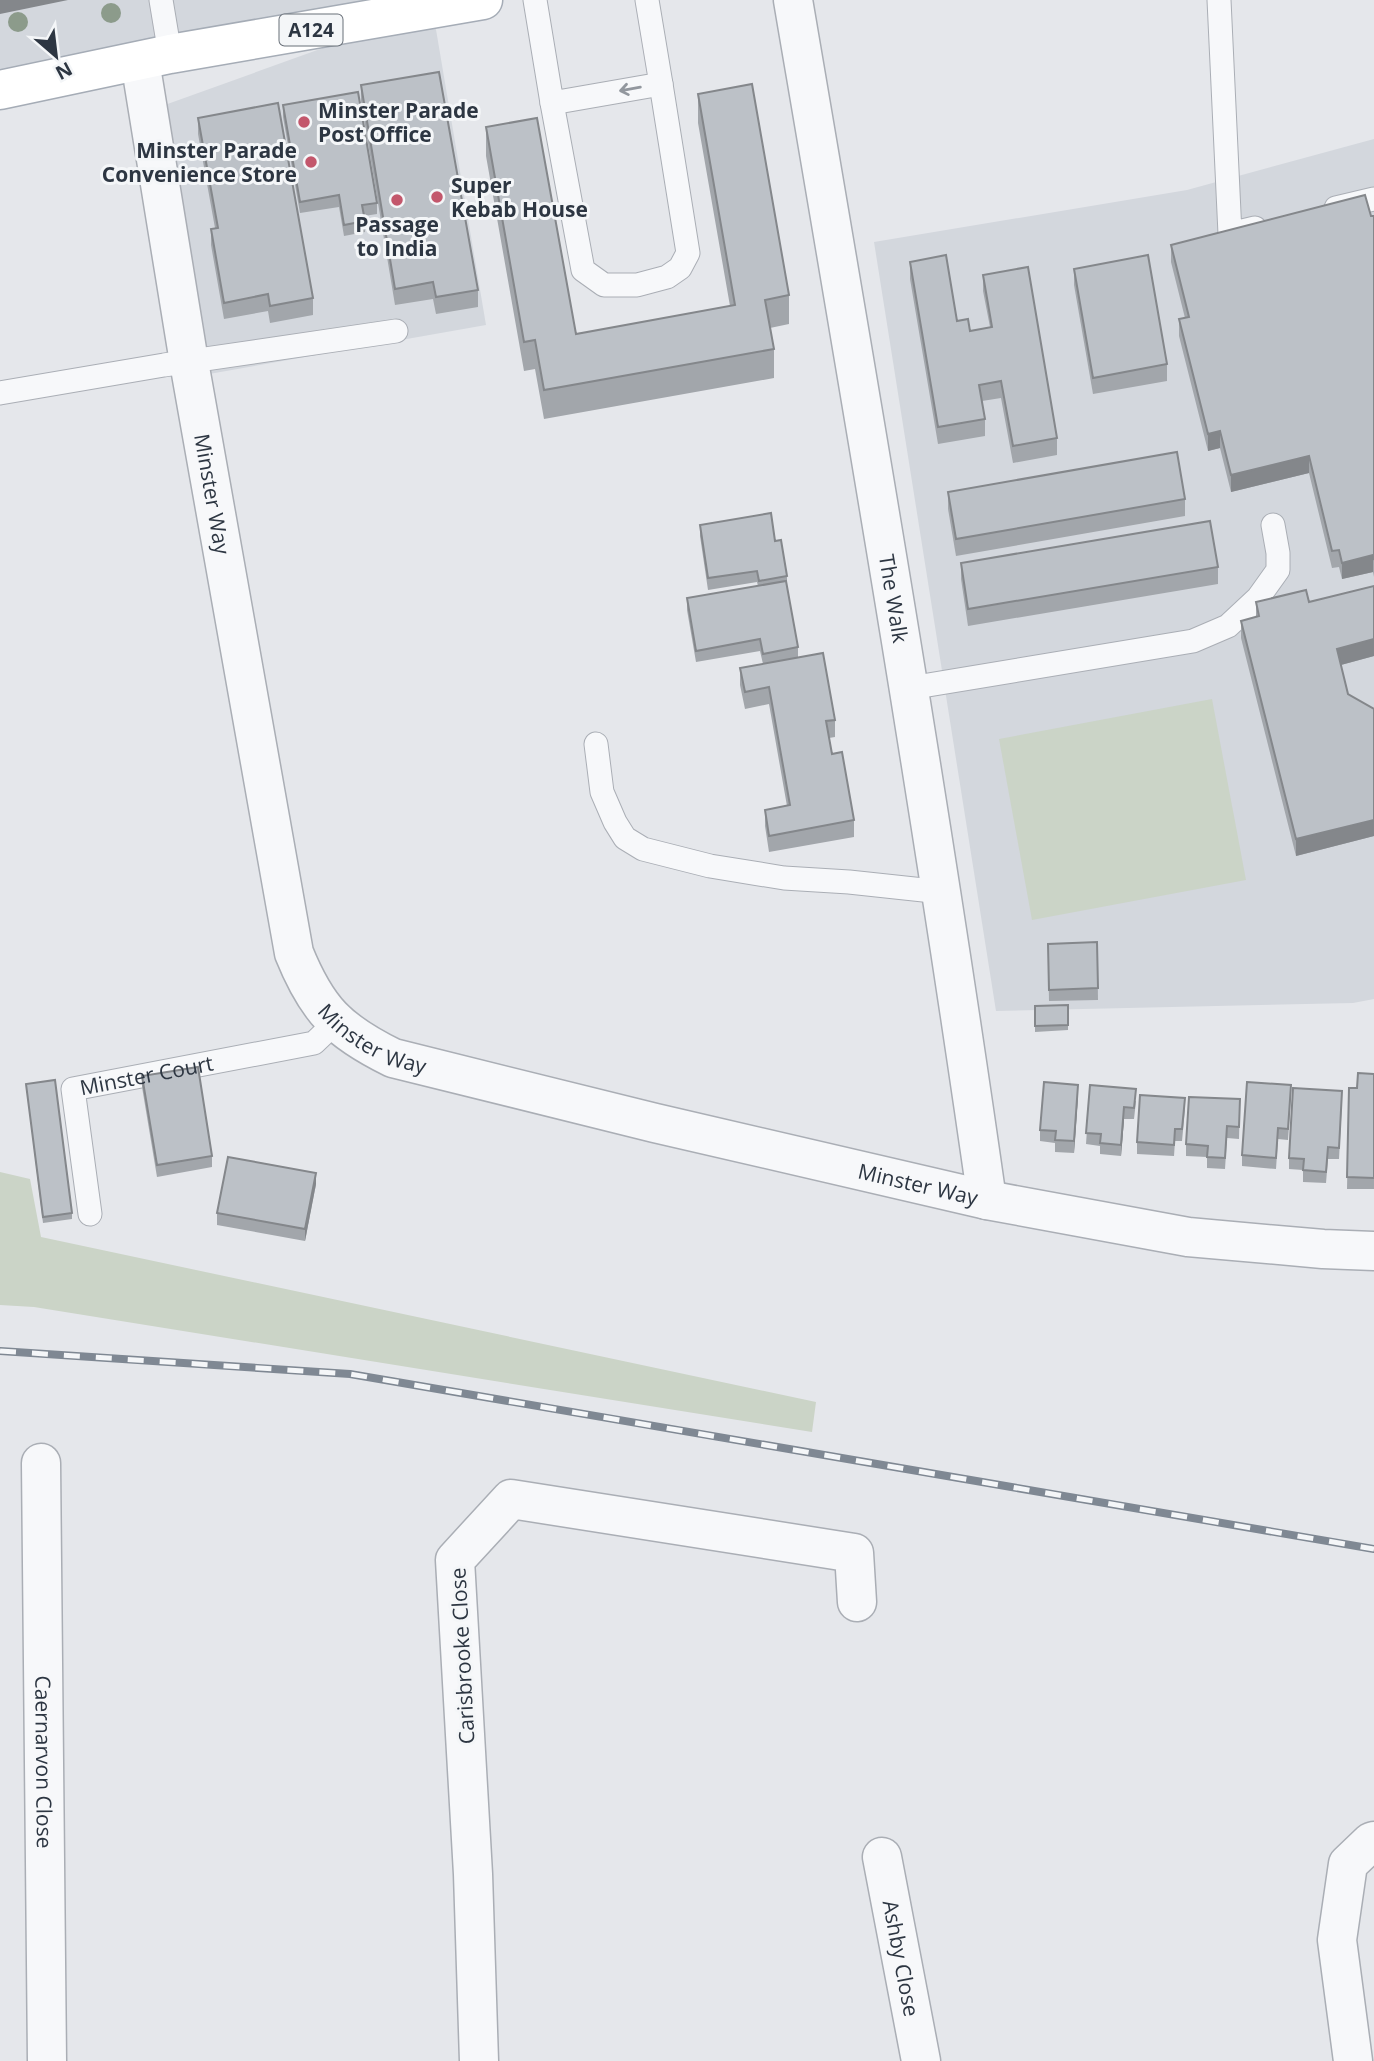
<svg xmlns="http://www.w3.org/2000/svg" width="1374" height="2061" viewBox="0 0 1374 2061" font-family="'Open Sans',sans-serif">
  <style>
    .built { fill: #d3d7dd }
    .green { fill: #cbd4c7 }
    .lines { fill: none; stroke-linecap: round; stroke-linejoin: round }
    .lane-casing { stroke: #aaaeb5; stroke-width: 25 }
    .street-casing { stroke: #aaaeb5; stroke-width: 41 }
    .primary-casing { stroke: #a5acb6; stroke-width: 41 }
    .lane { stroke: #f7f8fa; stroke-width: 23 }
    .street { stroke: #f7f8fa; stroke-width: 38 }
    .primary { stroke: #fff; stroke-width: 38 }
    .rail-casing { stroke: #7f8893; stroke-width: 8 }
    .rail { stroke: #f4f6f8; stroke-width: 5; stroke-dasharray: 16; stroke-linecap: butt }
    .tree { fill: #8c9b8b }
    .wall { fill: #a2a6ab }
    .shaded-wall { fill: #84878b }
    .building { fill: #bcc1c7; stroke: #84878b; stroke-width: 2 }
    .oneway { stroke: #92979e }
    .poi-dot { fill: #c3576c; stroke: #f4f6f8; stroke-width: 2.5 }
    .labels { text-anchor: middle; dominant-baseline: central; stroke-width: 6; stroke-linejoin: round; paint-order: stroke }
    .shield { fill: #f4f6f8; stroke: #697079; stroke-width: 2 }
    .shield-label { font-size: 19px; font-weight: bold; fill: #2d3642 }
    .poi-label { font-size: 21px; font-weight: bold; fill: #2d3642; stroke: #f4f6f8; text-anchor: start }
    .street-label { font-size: 21px; fill: #2d3642; stroke: #f4f6f8 }
  </style>
  <rect width="100%" height="100%" fill="#e5e7eb"/>
  <g class="built">
    <path d="M0,0H431L486,325L192,377L148,111L426,11L0,91Z"/>
    <path d="M1374,139V999L1353,1003L996,1011L874,242L1187,190Z"/>
  </g>
  <g class="green">
    <path d="M1212,699L1246,880L1032,920L999,739Z"/>
    <path d="M0,1172L30,1179L41,1237L816,1402L812,1432L34,1307L0,1305Z"/>
  </g>
  <g class="lines">
    <g class="lane-casing">
      <g id="lane">
        <path d="M161,0L170,54"/>
        <path d="M535,0L552,103L661,84L647,0"/>
        <path d="M1219,0L1230,234L1255,228"/>
        <path d="M552,103L583,270L604,285H637L667,277L680,268L688,253L661,84"/>
        <path d="M1336,208L1374,199"/>
        <path d="M0,393L164,365L396,331"/>
        <path d="M910,688L1193,641L1228,626L1258,598L1278,570V553L1273,525"/>
        <path d="M596,744L602,792L615,822L625,838L643,849L710,866L784,878L849,882L942,892"/>
        <path id="s1" d="M90,1214L73,1089L314,1043L336,1022"/>
      </g>
    </g>
    <g class="street-casing">
      <g id="street">
        <path id="s2" d="M793,0C861,399 930,799 987,1200"/>
        <path id="s3" d="M140,61L189,362L294,953C317,1010 338,1031 393,1058L655,1123L987,1200L1188,1237L1323,1249L1374,1251"/>
        <path id="s4" d="M41,1463L47,2061"/>
        <path id="s5" d="M882,1857L921,2061"/>
        <path d="M479,2061L473,1874L455,1560L511,1499L854,1553L857,1602"/>
        <path d="M1353,2061L1337,1940L1348,1864L1371,1842L1374,1841"/>
      </g>
    </g>
    <g class="primary-casing">
      <path id="primary" d="M0,90L170,54L483,0"/>
    </g>
    <use href="#lane" class="lane"/>
    <use href="#street" class="street"/>
    <use href="#primary" class="primary"/>
    <g class="rail-casing">
      <path id="rail" d="M0,1351L350,1374L1374,1549"/>
    </g>
    <use href="#rail" class="rail"/>
  </g>
  <g class="tree">
    <circle cx="111" cy="13" r="10"/>
    <circle cx="18" cy="22" r="10"/>
  </g>
  <g class="wall">
    <path d="M361,85L478,290V307L436,314L433,299L395,305L361,101Z"/>
    <path d="M698,94L789,295V324L770,328L774,349V378L544,419L535,369L524,371L486,156V127L576,334L730,306L698,123Z"/>
    <path d="M283,105L377,203V214L364,216L365,232L344,236L339,207L300,213L283,117Z"/>
    <path d="M198,118L313,298V315L270,323L268,311L224,319L211,245V229L215,228L198,134Z"/>
    <path d="M1374,216V577L1373,572L1342,579L1339,567L1332,568L1309,473L1231,492L1220,448L1208,451L1179,336V319L1185,318L1171,262V245Z"/>
    <path d="M910,262L957,321L970,331L990,327L983,291V275L1057,438V455L1013,463L1001,398L982,401L985,419V436L938,444L910,279Z"/>
    <path d="M1074,269L1167,364V381L1093,394L1074,285Z"/>
    <path d="M948,492L1185,499V516L956,556L948,509Z"/>
    <path d="M700,525L775,541L787,576V587L798,647V658L835,720V737L829,738L832,754L854,820V837L769,852L765,826V810L787,806L769,704L745,709L740,685V668L763,664L760,651L696,662L687,610V598L758,586L757,582L708,590L700,536Z"/>
    <path d="M961,563L1218,567V584L968,626L961,579Z"/>
    <path d="M1374,586V656L1341,665L1348,694L1374,709V836L1296,856L1241,638V621L1256,617V602H1309Z"/>
    <path d="M1097,942L1098,1000L1049,1001L1048,944Z"/>
    <path d="M1068,1005V1030L1035,1032V1006Z"/>
    <path d="M1374,1074V1189H1347L1349,1088H1357Z"/>
    <path d="M142,1076L212,1156V1167L157,1177L142,1087Z"/>
    <path d="M26,1084L72,1213V1219L43,1223Z"/>
    <path d="M1090,1085L1136,1101L1134,1119H1124L1121,1156L1100,1154V1146L1086,1144Z"/>
    <path d="M1078,1096L1074,1153L1055,1152V1143L1040,1141V1130Z"/>
    <path d="M1291,1096L1288,1140L1278,1139L1276,1169L1242,1166V1155Z"/>
    <path d="M1240,1099L1239,1139L1227,1138L1225,1169L1207,1168V1157L1186,1156V1144Z"/>
    <path d="M1342,1102L1339,1159H1328L1326,1183L1303,1182V1170L1289,1169V1158Z"/>
    <path d="M1185,1109L1182,1141H1175L1174,1156L1137,1154V1142Z"/>
    <path d="M316,1184L305,1241L217,1225V1213Z"/>
  </g>
  <g class="shaded-wall">
    <path d="M0,0H68L0,14Z"/>
    <path d="M1220,431V448L1208,451V434Z"/>
    <path d="M1309,456V473L1231,492V475Z"/>
    <path d="M1373,555V572L1342,579V563Z"/>
    <path d="M1374,639V656L1337,666V649Z"/>
    <path d="M1374,820V836L1296,856V839Z"/>
    <path d="M1078,1085V1096L1074,1153V1141Z"/>
    <path d="M1124,1107V1119L1121,1156V1145Z"/>
    <path d="M316,1173V1184L305,1241V1229Z"/>
  </g>
  <g class="building">
    <path d="M439,72L478,290L436,297L433,282L395,289L361,85Z"/>
    <path d="M752,84L789,295L765,300L774,349L544,390L535,340L524,342L486,127L537,118L576,334L735,305L698,94Z"/>
    <path d="M358,92L377,203L362,205L365,221L344,225L339,195L300,202L283,105Z"/>
    <path d="M278,103L313,298L270,306L268,294L224,303L211,229L218,228L198,118Z"/>
    <path d="M1365,195L1371,216H1374V560L1373,555L1342,563L1339,550L1332,551L1309,456L1231,475L1220,431L1208,434L1179,319L1189,317L1171,245Z"/>
    <path d="M946,255L957,321L968,319L970,331L992,327L983,275L1028,267L1057,438L1013,446L1001,381L979,385L985,419L938,427L910,262Z"/>
    <path d="M1148,255L1167,364L1093,378L1074,269Z"/>
    <path d="M1177,452L1185,499L956,539L948,492Z"/>
    <path d="M771,513L775,541L781,540L787,576L759,581L757,571L708,578L700,525Z"/>
    <path d="M1210,521L1218,567L968,609L961,563Z"/>
    <path d="M786,581L798,647L763,654L760,639L696,651L687,598Z"/>
    <path d="M1374,586V639L1337,649L1348,694L1374,709V820L1296,839L1241,621L1259,616L1256,602L1306,590L1309,602Z"/>
    <path d="M823,653L835,720L826,721L832,754L842,752L854,820L769,836L765,810L790,805L769,687L745,692L740,668Z"/>
    <path d="M1097,942L1098,988L1049,990L1048,944Z"/>
    <path d="M1068,1005V1025L1035,1026V1006Z"/>
    <path d="M198,1067L212,1156L157,1165L142,1076Z"/>
    <path d="M1358,1073L1374,1074V1178L1347,1177L1349,1088H1357Z"/>
    <path d="M55,1080L72,1213L43,1217L26,1084Z"/>
    <path d="M1044,1082L1078,1085L1074,1141L1055,1140L1056,1131L1040,1130Z"/>
    <path d="M1247,1082L1291,1085L1288,1129L1278,1128L1276,1158L1242,1155Z"/>
    <path d="M1090,1085L1136,1089L1134,1108L1124,1107L1121,1145L1100,1143L1101,1134L1086,1133Z"/>
    <path d="M1293,1088L1342,1091L1339,1148L1328,1147L1326,1172L1303,1170L1304,1159L1289,1158Z"/>
    <path d="M1140,1095L1185,1098L1182,1129H1175L1174,1145L1137,1142Z"/>
    <path d="M1189,1097L1240,1099L1239,1127L1227,1126L1225,1158L1207,1157L1208,1146L1186,1144Z"/>
    <path d="M228,1157L316,1173L305,1229L217,1213Z"/>
  </g>
  <defs><path id="oneway-shaft" d="M-6 0H5M1.5-3L5.5 0L1.5 3" fill="none" stroke-width="1.6" stroke-linecap="round" stroke-linejoin="round" transform="scale(1.75)"/></defs>
  <use class="oneway" href="#oneway-shaft" transform="translate(630 89) rotate(170)"/>
  <g class="poi-dot">
    <circle cx="304" cy="122" r="7"/>
    <circle cx="311" cy="162" r="7"/>
    <circle cx="437" cy="197" r="7"/>
    <circle cx="397" cy="200" r="7"/>
  </g>
  <g class="labels">
    <rect class="shield" x="279.5" y="14.5" width="63" height="31" rx="5"/>
    <g class="shield-label">
      <text x="311" y="30">A124</text>
    </g>
    <g class="poi-label">
      <text x="318" y="110">Minster Parade<tspan x="318" dy="24">Post Office</tspan></text>
      <text x="297" y="150" text-anchor="end">Minster Parade<tspan x="297" dy="24">Convenience Store</tspan></text>
      <text x="451" y="185">Super<tspan x="451" dy="24">Kebab House</tspan></text>
      <text x="397" y="224" text-anchor="middle">Passage<tspan x="397" dy="24">to India</tspan></text>
    </g>
    <g class="street-label">
      <text stroke="none"><textPath href="#s3" startOffset="439">Minster Way</textPath></text>
      <text stroke="none"><textPath href="#s2" startOffset="607">The Walk</textPath></text>
      <text stroke="none"><textPath href="#s3" startOffset="1027">Minster Way</textPath></text>
      <text stroke="none"><textPath href="#s1" startOffset="201">Minster Court</textPath></text>
      <text stroke="none"><textPath href="#s3" startOffset="1594">Minster Way</textPath></text>
      <text transform="translate(462 1656) rotate(-93)">Carisbrooke Close</text>
      <text stroke="none"><textPath href="#s4" startOffset="299">Caernarvon Close</textPath></text>
      <text stroke="none"><textPath href="#s5" startOffset="103">Ashby Close</textPath></text>
    </g>
  </g>
  <g transform="translate(56 56) rotate(152)" stroke="#f4f6f8" stroke-width="5" paint-order="stroke">
  <path d="M0-5L12 26L0 18L-12 26Z" fill="#2d3642"/>
  <text y="-10" font-size="19" font-weight="bold" text-anchor="middle" fill="#2d3642">N</text>
  </g>
</svg>
